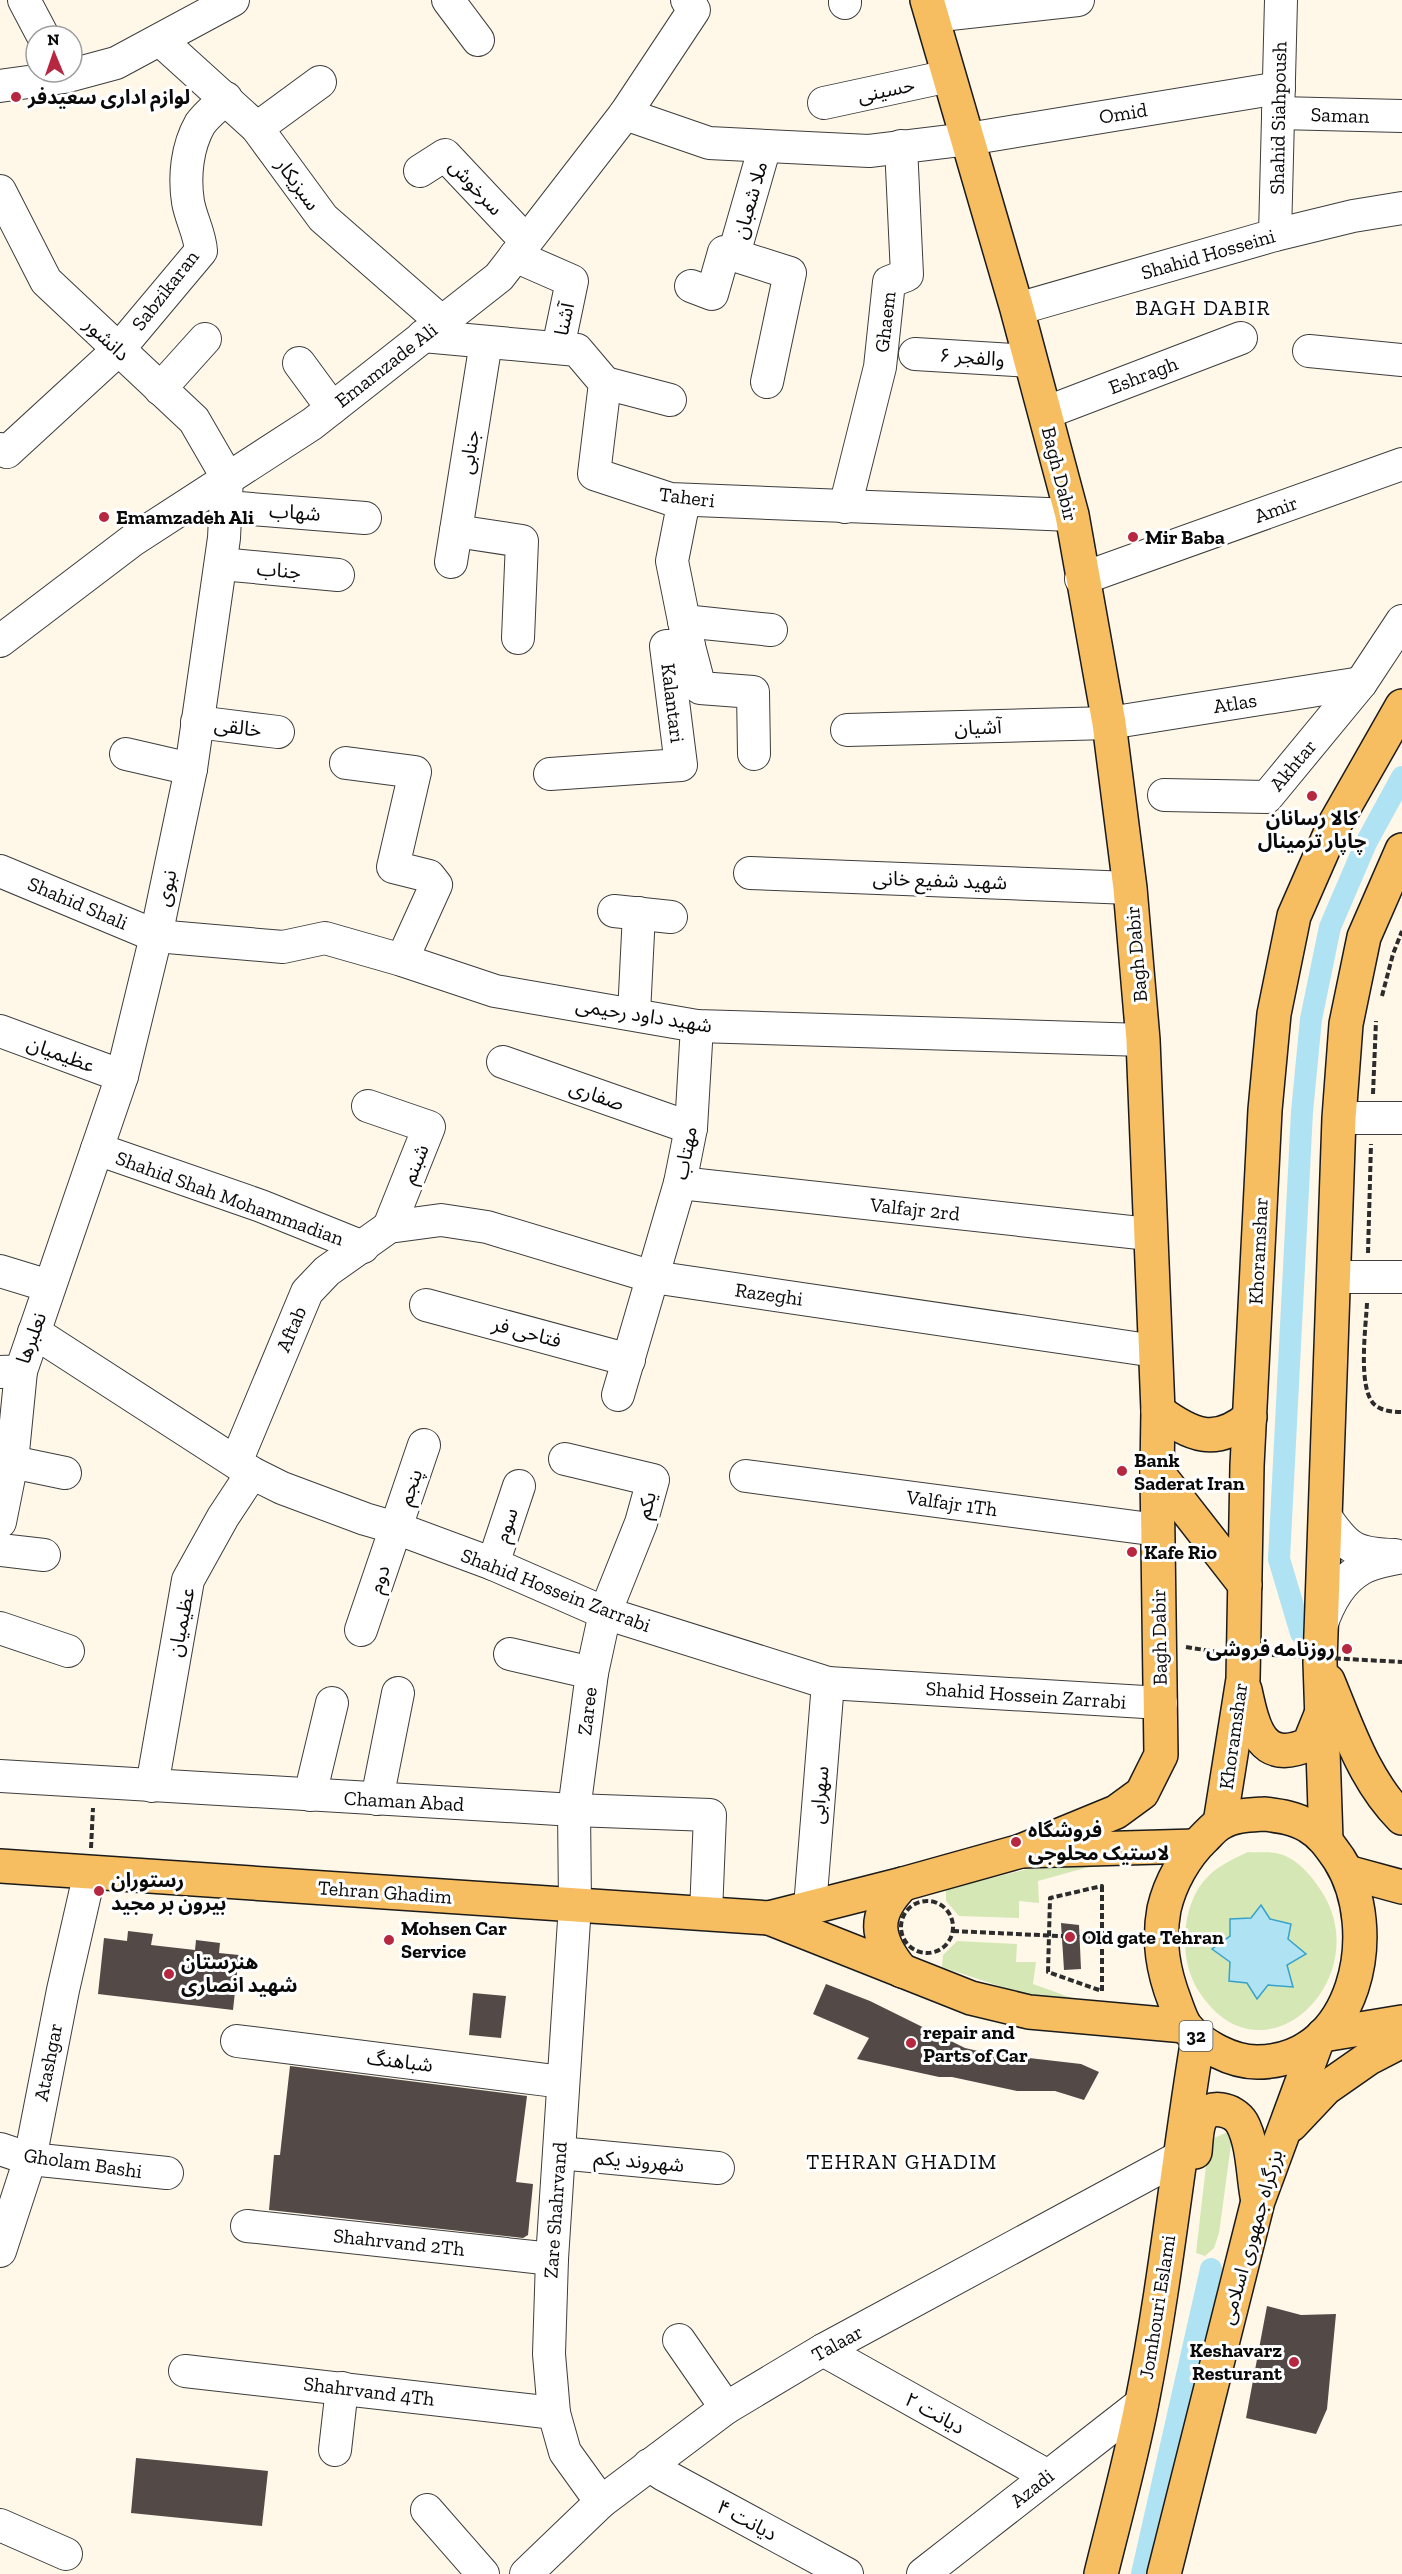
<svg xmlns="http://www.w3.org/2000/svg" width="1402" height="2574" viewBox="0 0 1402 2574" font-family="'Zilla Slab','Noto Sans Arabic',serif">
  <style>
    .green { fill: #d5e7b4 }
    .water { fill: #afe3f4; stroke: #37a2ca; stroke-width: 1.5 }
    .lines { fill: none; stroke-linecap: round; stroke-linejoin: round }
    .canal { stroke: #afe3f4; stroke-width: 22 }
    .building { fill: #534a47 }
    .minor-casing { stroke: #3d3d3d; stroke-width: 34 }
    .major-casing { stroke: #1b1b1b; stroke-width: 36 }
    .path { stroke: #2c2c2c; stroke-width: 4; stroke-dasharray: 6 3; stroke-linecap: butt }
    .minor { stroke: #fff; stroke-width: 32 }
    .major { stroke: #f6be61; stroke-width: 33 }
    .path-bridge { stroke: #2c2c2c; stroke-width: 4; stroke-dasharray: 6 3; stroke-linecap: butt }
    .poi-dot { fill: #b62740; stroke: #fff; stroke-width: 2 }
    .labels { text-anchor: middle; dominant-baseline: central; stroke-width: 6; stroke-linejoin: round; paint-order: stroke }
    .shield { fill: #fff; stroke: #545454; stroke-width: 1.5 }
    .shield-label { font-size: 18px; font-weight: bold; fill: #0a0a0a }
    .street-label { font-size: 20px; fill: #0a0a0a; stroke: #fff }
    .poi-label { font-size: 20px; font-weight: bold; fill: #0a0a0a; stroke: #fff; text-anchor: start }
    .neighbourhood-label { font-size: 21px; letter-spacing: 1.5px; fill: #0a0a0a; stroke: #fff }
  </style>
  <rect width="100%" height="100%" fill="#fff7e8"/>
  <g class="green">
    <path d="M1248,1852C1258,1853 1270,1851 1280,1854C1300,1860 1315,1880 1325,1897C1373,1984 1260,2089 1198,1990C1179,1961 1181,1909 1203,1882C1215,1867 1231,1860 1248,1852Z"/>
    <path d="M1092,1866L1038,1881L1039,1903L1019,1901V1918L959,1916L946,1901V1889L1032,1868Z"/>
    <path d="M957,1941L1017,1944L1016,1962H1036L1033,1984L1086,2003L1026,1995L942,1967L943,1955Z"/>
    <path d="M1233,2130L1219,2233L1214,2248L1205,2256L1196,2253L1209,2140Z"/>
  </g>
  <path class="water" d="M1261,1905L1270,1919L1291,1924L1288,1939L1306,1954L1287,1965L1293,1987L1268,1985L1257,1999L1247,1983L1229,1981L1230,1962L1212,1949L1230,1936V1919L1251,1918Z"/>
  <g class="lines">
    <g class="canal">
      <path d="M1301,1633L1279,1559L1302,1112L1311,1019L1330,927L1366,843L1402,777"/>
      <path d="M1142,2574L1211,2269"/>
    </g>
  </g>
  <g class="building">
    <path d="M1061,1923L1079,1925L1081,1969L1064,1970Z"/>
    <path d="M128,1931L153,1934L151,1945L195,1950L196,1940L220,1943L219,1953L239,1955L233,2010L98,1994L104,1938L127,1941Z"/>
    <path d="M826,1984L870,2001L965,2048L987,2053L1081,2064L1099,2072L1084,2100L1055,2091H1017L952,2077H939L857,2059L869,2038L813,2014Z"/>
    <path d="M473,1993L506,1996L501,2038L469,2035Z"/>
    <path d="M290,2066L527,2096L516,2182L533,2184L528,2235L523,2238L269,2210L274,2155H280Z"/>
    <path d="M1267,2306L1301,2315L1336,2314L1327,2409L1316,2434L1246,2418Z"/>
    <path d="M136,2458L268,2471L262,2526L131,2513Z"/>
  </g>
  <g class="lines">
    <g class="minor-casing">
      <g id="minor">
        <path d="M24,0L43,36"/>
        <path d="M448,0L478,40"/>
        <path d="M845,0V3"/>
        <path d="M932,16L1078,0"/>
        <path d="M160,40L257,128L323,218L442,322"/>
        <path d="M0,86L64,77L116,63L233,0"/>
        <path d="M824,103L949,76"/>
        <path d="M1278,113L1402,116"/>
        <path d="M625,114L709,143L869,151L968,139L1279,88"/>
        <path d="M257,128L320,82"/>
        <path d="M420,171L445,155L526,241"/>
        <path d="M0,191L46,281L194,420L227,477L224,538L191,769L156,936L122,1076L21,1371L0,1372"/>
        <path d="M1275,235L1281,0"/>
        <path d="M734,254L765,146"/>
        <path d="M515,256L572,281L558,348"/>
        <path d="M691,286L712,294L724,252L790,273L767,382"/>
        <path d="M1017,309L1275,235L1353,216L1402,208"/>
        <path d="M423,336L577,350L605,383L594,474L670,499L1072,515"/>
        <path d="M1309,351L1402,360"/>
        <path d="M915,354L1029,361"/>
        <path d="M299,363L332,408"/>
        <path d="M605,383L670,400"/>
        <path d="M160,389L205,339"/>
        <path d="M1045,413L1241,338"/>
        <path d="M0,449L7,452L118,350L201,251C200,234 191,219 188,202C184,176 187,147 200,124C206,115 218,106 226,98"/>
        <path d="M226,507L365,518"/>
        <path d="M845,507L880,367L889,282L907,275L901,146"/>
        <path d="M456,531L522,541L518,638"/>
        <path d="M451,562L486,342"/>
        <path d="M221,564L338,575"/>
        <path d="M1081,579L1402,464"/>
        <path d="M684,621L771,630"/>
        <path d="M0,641L133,540L312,424L499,277L625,114L694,10L687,0"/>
        <path d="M689,646L700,688L753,692L754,754"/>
        <path d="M197,722L278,732"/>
        <path d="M847,730L1109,723L1361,683"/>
        <path d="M126,754L191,769"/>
        <path d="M346,763L415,772L393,867L429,876L436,885L402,960"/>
        <path d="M550,774L681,765L666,646H689L672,561L684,500"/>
        <path d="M1164,795L1267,797L1361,683L1402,621"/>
        <path d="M0,871L156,936L283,947L325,938L402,960L495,991L697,1026L1143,1040"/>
        <path d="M750,873L1130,888"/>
        <path d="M614,911L671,917"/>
        <path d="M634,1014L639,913"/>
        <path d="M0,1031L122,1076"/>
        <path d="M503,1062L691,1128"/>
        <path d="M368,1106L429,1127L389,1227"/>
        <path d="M1339,1118H1402"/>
        <path d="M97,1149L261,1206L363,1247"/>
        <path d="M680,1183L1149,1234"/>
        <path d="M0,1271L49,1286"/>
        <path d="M1333,1277H1402"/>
        <path d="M426,1305L629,1360"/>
        <path d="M34,1332L252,1473L282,1488L365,1519L396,1528L493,1564L605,1613L828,1683L1161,1703"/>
        <path d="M618,1395L680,1183L691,1128L697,1026"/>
        <path d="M565,1459L653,1480L641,1523L605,1613L592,1673L574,1810L575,1905L552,2259L549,2354L554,2413L565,2452L601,2502"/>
        <path d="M12,1462L65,1473"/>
        <path d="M236,1462L307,1292L327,1271L389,1227L441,1220L487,1227L653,1277L1155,1351"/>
        <path d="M746,1476L1158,1530"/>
        <path d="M1325,1516C1347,1549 1356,1554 1395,1555"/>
        <path d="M0,1522L12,1462L21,1371"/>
        <path d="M0,1550L44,1555"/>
        <path d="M493,1564L519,1486"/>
        <path d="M1321,1626C1328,1605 1340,1581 1361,1569C1373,1562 1389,1560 1402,1557"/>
        <path d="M0,1628L68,1651"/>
        <path d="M361,1630L424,1445"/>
        <path d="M510,1654L592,1673"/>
        <path d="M0,1776L574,1810L710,1815L706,1913"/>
        <path d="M152,1786L188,1580L223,1517L252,1473"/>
        <path d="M310,1795L332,1703"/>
        <path d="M377,1799L398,1693"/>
        <path d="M810,1907L828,1683"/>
        <path d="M237,2041L563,2082"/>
        <path d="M0,2149L30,2159L167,2173"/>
        <path d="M559,2153L718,2168"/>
        <path d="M247,2226L552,2259"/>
        <path d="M0,2251L30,2159L63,1990L90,1872"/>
        <path d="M679,2340L726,2408"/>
        <path d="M823,2350L1048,2476"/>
        <path d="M185,2371L554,2413"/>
        <path d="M335,2450L342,2388"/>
        <path d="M649,2465L664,2475L847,2574"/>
        <path d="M427,2510L483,2574"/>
        <path d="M0,2525L66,2554"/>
        <path d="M526,2574L601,2502L726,2408L823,2350L1178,2158"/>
        <path d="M923,2574L1142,2403"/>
      </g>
    </g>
    <g class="major-casing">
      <g id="major">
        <path d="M927,0L1017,309L1072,515L1109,723L1130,888L1143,1040L1158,1411L1157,1472L1161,1755L1142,1793L1116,1812L1021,1851"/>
        <path d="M1158,1411C1191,1435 1215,1447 1250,1417"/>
        <path d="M1157,1472L1245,1585"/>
        <path d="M1328,1681C1348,1729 1364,1780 1402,1818"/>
        <path d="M1245,1690C1253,1727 1261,1766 1309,1744L1322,1712"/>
        <path d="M1265,1814C1280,1816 1295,1818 1308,1826C1322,1834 1330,1846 1339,1859C1384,1930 1356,2062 1257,2062C1232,2062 1202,2046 1186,2027C1181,2020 1178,2010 1175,2002C1163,1971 1158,1942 1164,1909C1170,1883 1185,1856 1204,1838C1209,1833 1215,1826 1221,1823C1234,1815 1250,1815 1265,1814Z"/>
        <path d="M1220,1823L1243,1679L1247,1466L1265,1110L1274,1014L1294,916L1333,827L1402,706"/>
        <path d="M1326,1840L1320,1662L1339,1118L1346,1024L1364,937L1402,850"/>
        <path d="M0,1866L769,1918L903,1884L1021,1851L1195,1846"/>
        <path d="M1347,1872L1402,1887"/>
        <path d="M769,1918L971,1998L1029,2012L1185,2026"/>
        <path d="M902,1971C875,1938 872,1915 903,1884"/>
        <path d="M1323,2035L1402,2022"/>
        <path d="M1291,2125L1326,2088L1369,2058L1402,2041"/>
        <path d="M1195,2152C1196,2143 1196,2129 1200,2120C1208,2103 1234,2109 1242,2123C1253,2143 1253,2174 1257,2196"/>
        <path d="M1101,2574C1115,2517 1131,2459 1142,2402C1166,2281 1178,2159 1198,2038"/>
        <path d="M1164,2574L1258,2201L1316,2044"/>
      </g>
    </g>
    <g class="path">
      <path d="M1382,996L1393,954L1402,931"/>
      <path d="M1373,1094L1376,1021"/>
      <path d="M1368,1253L1371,1144"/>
      <path d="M1367,1303C1366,1326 1357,1390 1375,1405C1382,1411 1393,1412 1402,1412"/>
      <path d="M1186,1647L1217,1652"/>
      <path d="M91,1848L93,1808"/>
      <path d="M1102,1886V1991L1048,1972L1050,1898Z"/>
      <circle cx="927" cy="1927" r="26"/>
      <path d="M953,1931L1102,1938"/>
    </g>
    <use href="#minor" class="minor"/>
    <use href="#major" class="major"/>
    <path class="path-bridge" d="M1218,1652L1402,1662"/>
  </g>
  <g class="poi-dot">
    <circle cx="16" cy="97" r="6"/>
    <circle cx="104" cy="517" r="6"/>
    <circle cx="1133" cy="537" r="6"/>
    <circle cx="1312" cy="796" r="6"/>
    <circle cx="1122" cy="1471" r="6"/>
    <circle cx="1132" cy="1552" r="6"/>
    <circle cx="1347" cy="1649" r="6"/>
    <circle cx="1016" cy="1842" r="6"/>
    <circle cx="99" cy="1891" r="6"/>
    <circle cx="1070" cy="1937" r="6"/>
    <circle cx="389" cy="1940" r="6"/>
    <circle cx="169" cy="1974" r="6"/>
    <circle cx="911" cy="2043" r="6"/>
    <circle cx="1294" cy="2362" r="6"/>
  </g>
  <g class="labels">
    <rect class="shield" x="1179.5" y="2021" width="33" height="30" rx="4.5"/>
    <g class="shield-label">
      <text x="1196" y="2036">32</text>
    </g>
    <g class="street-label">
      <text transform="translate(886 90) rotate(-12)">حسینی</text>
      <text transform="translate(1123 113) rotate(-9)">Omid</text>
      <text transform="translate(1340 115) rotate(2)">Saman</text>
      <text transform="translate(1278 118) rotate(-89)">Shahid Siahpoush</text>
      <text transform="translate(298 184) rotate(54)">سبزیکار</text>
      <text transform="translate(476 187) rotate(47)">سرخوش</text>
      <text transform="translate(750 200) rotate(-74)">ملا شعبان</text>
      <text transform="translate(1208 254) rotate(-16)">Shahid Hosseini</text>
      <text transform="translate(165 290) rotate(-52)">Sabzikaran</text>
      <text transform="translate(564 319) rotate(-78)">آشنا</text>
      <text transform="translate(885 322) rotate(-83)">Ghaem</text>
      <text transform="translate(107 339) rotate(43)">دانشور</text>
      <text transform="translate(972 357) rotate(4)">والفجر ۶</text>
      <text transform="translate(386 365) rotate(-38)">Emamzade Ali</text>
      <text transform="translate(1143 375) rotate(-21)">Eshragh</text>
      <text transform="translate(469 452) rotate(-81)">جنابی</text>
      <text transform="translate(1060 474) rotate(76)">Bagh Dabir</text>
      <text transform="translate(687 497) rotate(7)">Taheri</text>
      <text transform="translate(1276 509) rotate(-20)">Amir</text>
      <text transform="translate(295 512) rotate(4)">شهاب</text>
      <text transform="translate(279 570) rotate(5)">جناب</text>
      <text transform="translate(673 703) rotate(83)">Kalantari</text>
      <text transform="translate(1235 703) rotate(-9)">Atlas</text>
      <text transform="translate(238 727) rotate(7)">خالقی</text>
      <text transform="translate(978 727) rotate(-2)">آشیان</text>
      <text transform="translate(1293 765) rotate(-50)">Akhtar</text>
      <text transform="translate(940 880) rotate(2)">شهید شفیع خانی</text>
      <text transform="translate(166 888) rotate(-78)">نبوی</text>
      <text transform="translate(78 903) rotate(23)">Shahid Shali</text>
      <text transform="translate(1136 954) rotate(-95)">Bagh Dabir</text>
      <text transform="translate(644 1015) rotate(9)">شهید داود رحیمی</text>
      <text transform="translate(61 1054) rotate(20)">عظیمیان</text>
      <text transform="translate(597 1095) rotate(19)">صفاری</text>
      <text transform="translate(685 1153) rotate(-79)">مهتاب</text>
      <text transform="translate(415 1164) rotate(-68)">شبنم</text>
      <text transform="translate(230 1198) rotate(20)">Shahid Shah Mohammadian</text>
      <text transform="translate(915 1209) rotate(6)">Valfajr 2rd</text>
      <text transform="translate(1258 1251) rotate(-87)">Khoramshar</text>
      <text transform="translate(769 1294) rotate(8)">Razeghi</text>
      <text transform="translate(291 1329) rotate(-67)">Aftab</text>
      <text transform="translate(527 1332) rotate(15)">فتاحی فر</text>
      <text transform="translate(31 1338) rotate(-70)">نعلبرها</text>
      <text transform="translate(410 1487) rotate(-71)">پنجم</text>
      <text transform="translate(952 1503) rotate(8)">Valfajr 1Th</text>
      <text transform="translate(646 1505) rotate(-74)">یکم</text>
      <text transform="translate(506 1525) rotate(-72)">سوم</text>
      <text transform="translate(379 1579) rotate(-71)">دوم</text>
      <text transform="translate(556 1590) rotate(21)">Shahid Hossein Zarrabi</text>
      <text transform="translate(181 1622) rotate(-79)">عظیمیان</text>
      <text transform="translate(1159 1637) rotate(-91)">Bagh Dabir</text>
      <text transform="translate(1026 1695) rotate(4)">Shahid Hossein Zarrabi</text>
      <text transform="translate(587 1711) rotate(-83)">Zaree</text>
      <text transform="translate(1233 1736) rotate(-82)">Khoramshar</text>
      <text transform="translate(819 1795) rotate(-85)">سهرابی</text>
      <text transform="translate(404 1801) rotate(3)">Chaman Abad</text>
      <text transform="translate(385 1892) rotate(4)">Tehran Ghadim</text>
      <text transform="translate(400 2061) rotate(7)">شباهنگ</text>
      <text transform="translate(48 2062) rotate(-79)">Atashgar</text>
      <text transform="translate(639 2161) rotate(5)">شهروند یکم</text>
      <text transform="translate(83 2163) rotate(8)">Gholam Bashi</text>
      <text transform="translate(555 2210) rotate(-86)">Zare Shahrvand</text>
      <text transform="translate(1251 2237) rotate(-74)">بزرگراه جمهوری اسلامی</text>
      <text transform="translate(399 2242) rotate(6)">Shahrvand 2Th</text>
      <text transform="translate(1157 2307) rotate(-81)">Jomhouri Eslami</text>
      <text transform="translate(837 2343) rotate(-29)">Talaar</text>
      <text transform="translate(369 2391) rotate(7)">Shahrvand 4Th</text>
      <text transform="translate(935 2413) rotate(29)">دیانت ۲</text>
      <text transform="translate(1032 2488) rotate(-38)">Azadi</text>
      <text transform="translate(747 2520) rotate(28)">دیانت ۴</text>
    </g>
    <g class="poi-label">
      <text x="28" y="97">لوازم ادارى سعيدفر</text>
      <text x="116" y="517">Emamzadeh Ali</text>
      <text x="1145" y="537">Mir Baba</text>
      <text x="1312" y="818" text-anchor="middle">کالا رسانان<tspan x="1312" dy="23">چاپار ترمینال</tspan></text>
      <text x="1134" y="1460">Bank<tspan x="1134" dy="23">Saderat Iran</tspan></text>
      <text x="1144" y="1552">Kafe Rio</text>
      <text x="1335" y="1649" text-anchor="end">روزنامه فروشی</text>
      <text x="1028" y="1830">فروشگاه<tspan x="1028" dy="23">لاستیک محلوجی</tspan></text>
      <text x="111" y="1880">رستوران<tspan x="111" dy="23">بیرون بر مجید</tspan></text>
      <text x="401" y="1928">Mohsen Car<tspan x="401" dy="23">Service</tspan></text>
      <text x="1082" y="1937">Old gate Tehran</text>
      <text x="181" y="1962">هنرستان<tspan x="181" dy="23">شهید انصاری</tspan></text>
      <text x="923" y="2032">repair and<tspan x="923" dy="23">Parts of Car</tspan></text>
      <text x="1282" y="2350" text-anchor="end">Keshavarz<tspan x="1282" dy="23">Resturant</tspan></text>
    </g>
    <g class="neighbourhood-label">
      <text x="1203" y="307">BAGH DABIR</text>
      <text x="902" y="2161">TEHRAN GHADIM</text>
    </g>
  </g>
  <g transform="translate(54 54) rotate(358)"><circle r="28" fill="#ffffff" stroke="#9d9d9d" stroke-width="1.5"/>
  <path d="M0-4.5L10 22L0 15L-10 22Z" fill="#b62740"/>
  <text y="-9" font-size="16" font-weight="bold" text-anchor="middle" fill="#0a0a0a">N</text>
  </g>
</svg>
